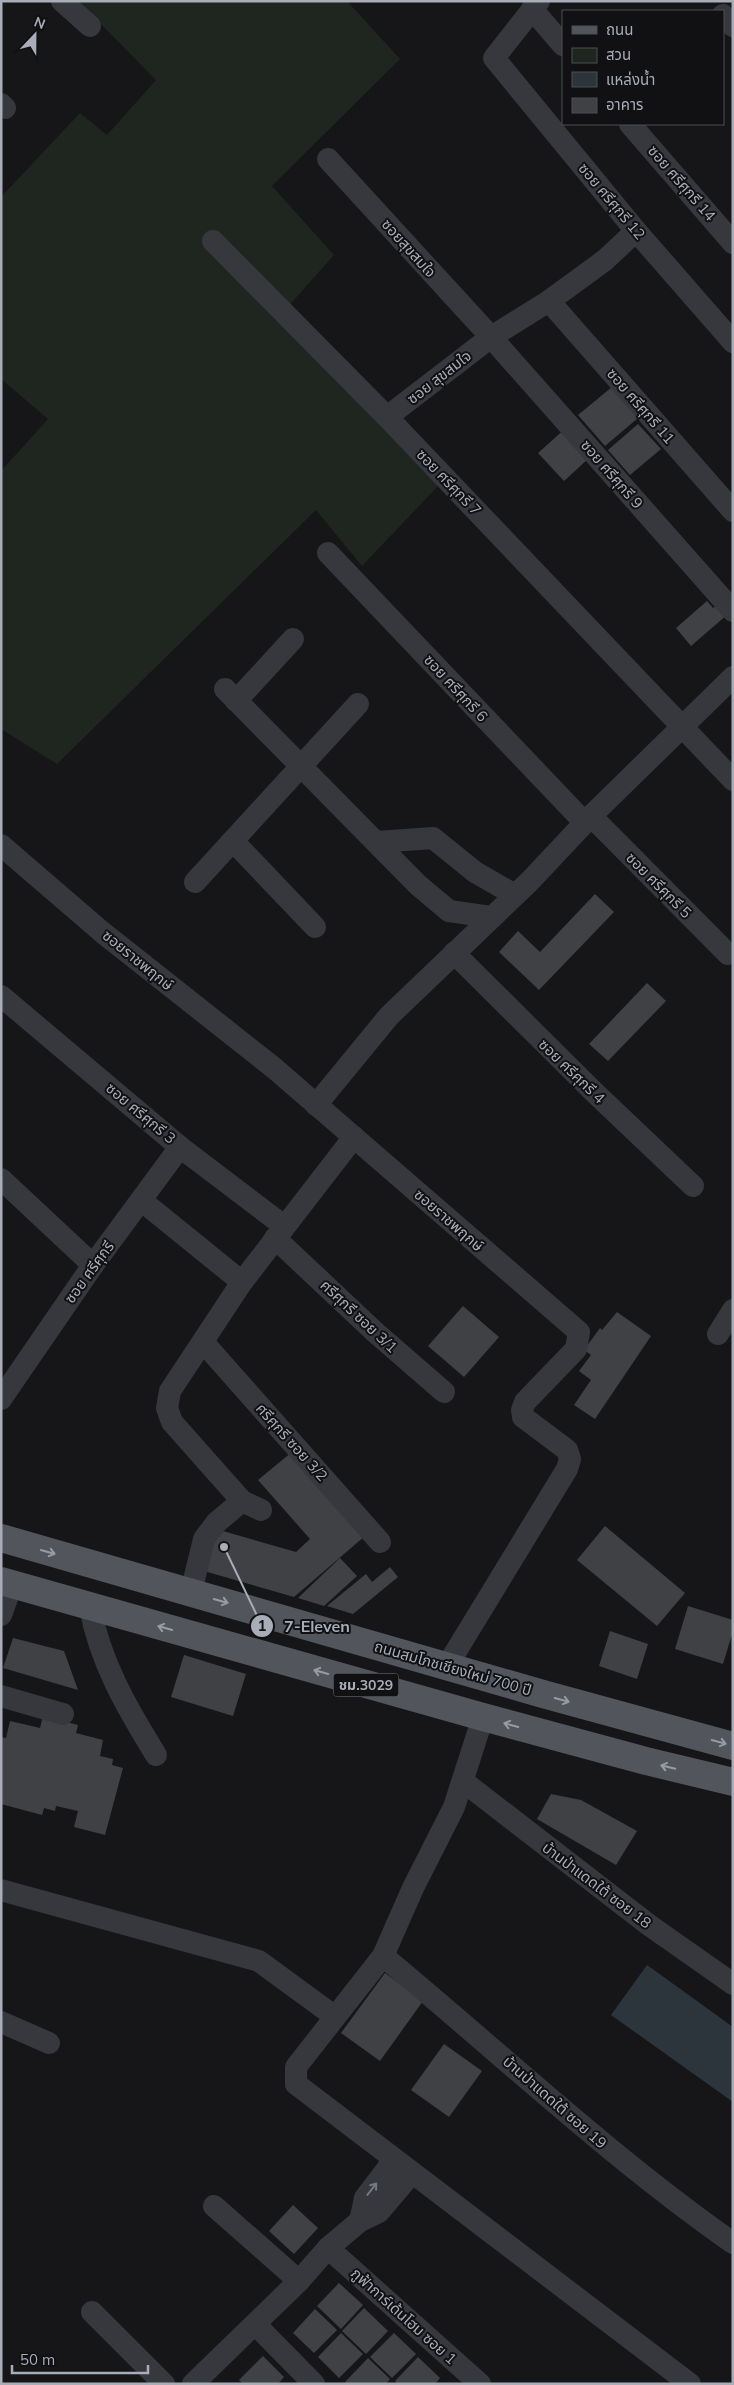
<svg xmlns="http://www.w3.org/2000/svg" width="734" height="2385" viewBox="0 0 734 2385" font-family="Mulish,'Noto Sans Thai',sans-serif">
  <style>
    .green { fill: #1e261f }
    .water { fill: #2c353c }
    .building { fill: #404145 }
    .lines { fill: none; stroke-linecap: round; stroke-linejoin: round }
    .minor { stroke: #37383d; stroke-width: 22 }
    .major { stroke: #53555c; stroke-width: 28 }
    .oneway { stroke: #979ba6 }
    .oneway2 { stroke: #757881 }
    .labels { text-anchor: middle; dominant-baseline: central; stroke-width: 4; stroke-linejoin: round; paint-order: stroke }
    .shield { fill: #111113; stroke: #7b7e86; stroke-width: 1 }
    .shield-label { font-size: 14px; font-weight: bold; fill: #a8adb8 }
    .street-label { font-size: 15px; fill: #a8adb8; stroke: #111113 }
    .leader { fill: none; stroke: #a8adb8; stroke-width: 2 }
    .callout-dot { fill: #a8adb8; stroke: #111113; stroke-width: 2 }
    .mark-label { font-size: 15px; text-anchor: middle; font-weight: bold; fill: #111 }
    .callout-label { font-size: 16px; text-anchor: middle; font-weight: bold; fill: #a8adb8; stroke: #111113; stroke-width: 4; stroke-linejoin: round; paint-order: stroke }
  </style>
  <rect width="100%" height="100%" fill="#161618"/>
  <path class="green" d="M78,1H347L400,59L272,186L334,255L277,319L438,486L362,566L316,510L57,764L1,729V471L48,419L1,379V197L80,113L107,135L156,80Z"/>
  <path class="water" d="M647,1965L733,2027V2102L611,2015Z"/>
  <g class="building">
    <path d="M612,387L638,418L605,446L578,415Z"/>
    <path d="M638,424L661,449L630,475L608,450Z"/>
    <path d="M566,428L588,459L564,481L538,453Z"/>
    <path d="M707,601L713,608L719,604L728,614L691,646L676,628Z"/>
    <path d="M595,894L614,912L539,990L499,952L518,931L540,952Z"/>
    <path d="M647,983L666,1001L608,1061L589,1044Z"/>
    <path d="M463,1306L499,1337L464,1377L428,1346Z"/>
    <path d="M617,1312L651,1336L595,1419L574,1405L591,1380L579,1371L591,1355L584,1350L600,1328L602,1330Z"/>
    <path d="M292,1452L365,1536L294,1597L204,1571L216,1529L296,1552L310,1539L258,1480Z"/>
    <path d="M605,1526L685,1593L657,1626L577,1560Z"/>
    <path d="M340,1558L357,1576L324,1606L298,1598Z"/>
    <path d="M390,1567L398,1577L353,1614L327,1606L366,1574L372,1582Z"/>
    <path d="M688,1606L733,1620V1631L723,1664L675,1649Z"/>
    <path d="M610,1631L648,1644L637,1679L599,1666Z"/>
    <path d="M13,1638L64,1651L78,1690L3,1668Z"/>
    <path d="M184,1655L246,1674L233,1716L171,1697Z"/>
    <path d="M43,1716L78,1725L76,1733L103,1740L100,1756L113,1759L112,1765L123,1768L105,1835L74,1827L78,1811L56,1806L55,1811L44,1808L42,1815L1,1804V1737L6,1738L10,1721L40,1728Z"/>
    <path d="M551,1794L581,1800L637,1831L616,1865L537,1819Z"/>
    <path d="M385,1973L423,2001L380,2061L341,2033Z"/>
    <path d="M444,2044L482,2071L449,2117L411,2090Z"/>
    <path d="M293,2205L318,2228L294,2254L269,2231Z"/>
    <path d="M339,2283L363,2305L341,2329L317,2306Z"/>
    <path d="M364,2308L388,2331L366,2354L342,2331Z"/>
    <path d="M315,2309L337,2330L314,2353L293,2333Z"/>
    <path d="M341,2333L363,2354L339,2378L318,2357Z"/>
    <path d="M394,2333L416,2354L392,2378L370,2357Z"/>
    <path d="M263,2356L284,2377L278,2384H243L239,2380Z"/>
    <path d="M418,2357L440,2378L435,2384H398L395,2381Z"/>
    <path d="M368,2358L390,2379L386,2384H347L345,2382Z"/>
  </g>
  <g class="lines">
    <g class="minor">
      <path d="M62,1L90,26"/>
      <path d="M539,1L494,58L636,231L733,342"/>
      <path d="M532,9L563,45"/>
      <path d="M723,15L733,26"/>
      <path d="M1,104L5,108"/>
      <path d="M630,124L733,243"/>
      <path d="M328,159L491,337L733,611"/>
      <path d="M213,241L387,417L733,780"/>
      <path d="M549,301L733,511"/>
      <path d="M387,417L491,337L549,301L605,260L636,231"/>
      <path d="M328,553L585,823"/>
      <path d="M225,689L418,885L449,911L491,917"/>
      <path d="M236,701L293,639"/>
      <path d="M591,816L728,954"/>
      <path d="M233,841L315,927"/>
      <path d="M377,842L433,838L475,872L515,895"/>
      <path d="M1,845L102,932L274,1068L579,1332L576,1349L525,1402L522,1410L523,1417L567,1450L570,1459L567,1469L447,1666"/>
      <path d="M195,882L358,704"/>
      <path d="M454,953L595,1093L693,1186"/>
      <path d="M1,996L180,1147L284,1226"/>
      <path d="M316,1105L389,1016L530,881L591,816L733,677"/>
      <path d="M1,1179L93,1265"/>
      <path d="M142,1201L242,1282"/>
      <path d="M275,1238L376,1333L444,1392"/>
      <path d="M718,1334L733,1310"/>
      <path d="M203,1342L380,1542"/>
      <path d="M1,1399L93,1265L180,1147"/>
      <path d="M261,1510L242,1501L172,1422L167,1408L170,1391L242,1282L354,1137"/>
      <path d="M191,1592L204,1539L216,1523L242,1501"/>
      <path d="M90,1607C100,1662 127,1708 156,1755"/>
      <path d="M1,1615L12,1584"/>
      <path d="M1,1696L63,1714"/>
      <path d="M483,1717L454,1807L413,1888L383,1956L296,2067V2084L690,2384"/>
      <path d="M464,1782L649,1925L733,1984"/>
      <path d="M1,1890L259,1961L334,2016"/>
      <path d="M383,1956C499,2052 609,2156 733,2243"/>
      <path d="M1,2022L49,2043"/>
      <path d="M214,2206L299,2281"/>
      <path d="M360,2221L365,2198L394,2160"/>
      <path d="M328,2248L480,2384"/>
      <path d="M92,2312L164,2384"/>
      <path d="M255,2324L314,2384"/>
      <path d="M193,2384L299,2281L328,2248L360,2221L379,2212L412,2173"/>
    </g>
    <g class="major">
      <path d="M1,1538L543,1694L733,1746"/>
      <path d="M1,1581L483,1717L646,1761L733,1782"/>
    </g>
  </g>
  <defs><path id="oneway-shaft" d="M-6 0H5M1.5-3L5.5 0L1.5 3" fill="none" stroke-width="1.6" stroke-linecap="round" stroke-linejoin="round" transform="scale(1.25)"/></defs>
  <g class="oneway">
    <use href="#oneway-shaft" transform="translate(48 1552) rotate(16)"/>
    <use href="#oneway-shaft" transform="translate(221 1601) rotate(16)"/>
    <use href="#oneway-shaft" transform="translate(165 1628) rotate(-164)"/>
    <use href="#oneway-shaft" transform="translate(321 1672) rotate(-164)"/>
    <use href="#oneway-shaft" transform="translate(562 1700) rotate(15)"/>
    <use href="#oneway-shaft" transform="translate(511 1725) rotate(-165)"/>
    <use href="#oneway-shaft" transform="translate(719 1742) rotate(15)"/>
    <use href="#oneway-shaft" transform="translate(668 1767) rotate(-167)"/>
  </g>
  <use class="oneway2" href="#oneway-shaft" transform="translate(372 2189) rotate(-52)"/>
  <g class="labels">
    <rect class="shield" x="333.5" y="1673.5" width="65" height="23" rx="4"/>
    <g class="shield-label">
      <text x="366" y="1685">ชม.3029</text>
    </g>
    <g class="street-label">
      <text transform="translate(682 183) rotate(49)">ซอย ศรีศุกรี 14</text>
      <text transform="translate(612 201) rotate(50)">ซอย ศรีศุกรี 12</text>
      <text transform="translate(409 248) rotate(48)">ซอยสุขสมใจ</text>
      <text transform="translate(439 377) rotate(-38)">ซอย สุขสมใจ</text>
      <text transform="translate(641 406) rotate(49)">ซอย ศรีศุกรี 11</text>
      <text transform="translate(612 474) rotate(49)">ซอย ศรีศุกรี 9</text>
      <text transform="translate(449 482) rotate(46)">ซอย ศรีศุกรี 7</text>
      <text transform="translate(456 688) rotate(47)">ซอย ศรีศุกรี 6</text>
      <text transform="translate(659 885) rotate(45)">ซอย ศรีศุกรี 5</text>
      <text transform="translate(138 960) rotate(39)">ซอยราชพฤกษ์</text>
      <text transform="translate(572 1071) rotate(44)">ซอย ศรีศุกรี 4</text>
      <text transform="translate(141 1113) rotate(40)">ซอย ศรีศุกรี 3</text>
      <text transform="translate(449 1220) rotate(41)">ซอยราชพฤกษ์</text>
      <text transform="translate(89 1272) rotate(-54)">ซอย ศรีศุกรี</text>
      <text transform="translate(359 1316) rotate(43)">ศรีศุกรี ซอย 3/1</text>
      <text transform="translate(292 1442) rotate(48)">ศรีศุกรี ซอย 3/2</text>
      <text transform="translate(453 1668) rotate(16)">ถนนสมโภชเชียงใหม่ 700 ปี</text>
      <text transform="translate(597 1885) rotate(37)">บ้านป่าแดดใต้ ซอย 18</text>
      <text transform="translate(555 2102) rotate(41)">บ้านป่าแดดใต้ ซอย 19</text>
      <text transform="translate(404 2316) rotate(42)">ภูฟ้าการ์เด้นโฮม ซอย 1</text>
    </g>
  </g>
  <path class="leader" d="M224 1547L262 1626"/>
  <g class="callout-dot">
    <circle cx="224" cy="1547" r="5"/>
    <circle cx="262" cy="1626" r="12"/>
  </g>
  <g class="mark-label">
    <text x="262" y="1631">1</text>
  </g>
  <g class="callout-label">
    <text x="317" y="1632">7-Eleven</text>
  </g>
  <rect width="734" height="2385" fill="none" stroke="#a8adb8" stroke-width="5"/>
  <rect x="562" y="10" width="162" height="115" fill="#111113" stroke="#4d4f55"/>
  <rect x="572" y="26" width="25" height="8" fill="#53555c" stroke="#4d4f55"/>
  <text x="606" y="35" font-size="15" fill="#a8adb8">ถนน</text>
  <rect x="572" y="48" width="25" height="15" fill="#1e261f" stroke="#4d4f55"/>
  <text x="606" y="60" font-size="15" fill="#a8adb8">สวน</text>
  <rect x="572" y="72" width="25" height="15" fill="#2c353c" stroke="#4d4f55"/>
  <text x="606" y="85" font-size="15" fill="#a8adb8">แหล่งน้ำ</text>
  <rect x="572" y="98" width="25" height="15" fill="#404145" stroke="#4d4f55"/>
  <text x="606" y="110" font-size="15" fill="#a8adb8">อาคาร</text>
  <g transform="translate(35 35) rotate(22)" stroke="#111113" stroke-width="4" paint-order="stroke">
  <path d="M0-4L9 19L0 12L-9 19Z" fill="#a8adb8"/>
  <text y="-8" font-size="14" font-weight="bold" text-anchor="middle" fill="#a8adb8">N</text>
  </g>
  <path d="M12 2365v8h136v-8" fill="none" stroke="#a8adb8" stroke-width="2.5"/>
  <text x="20" y="2365" font-size="15" fill="#a8adb8" stroke="#111113" stroke-width="4" paint-order="stroke">50 m</text>
</svg>
